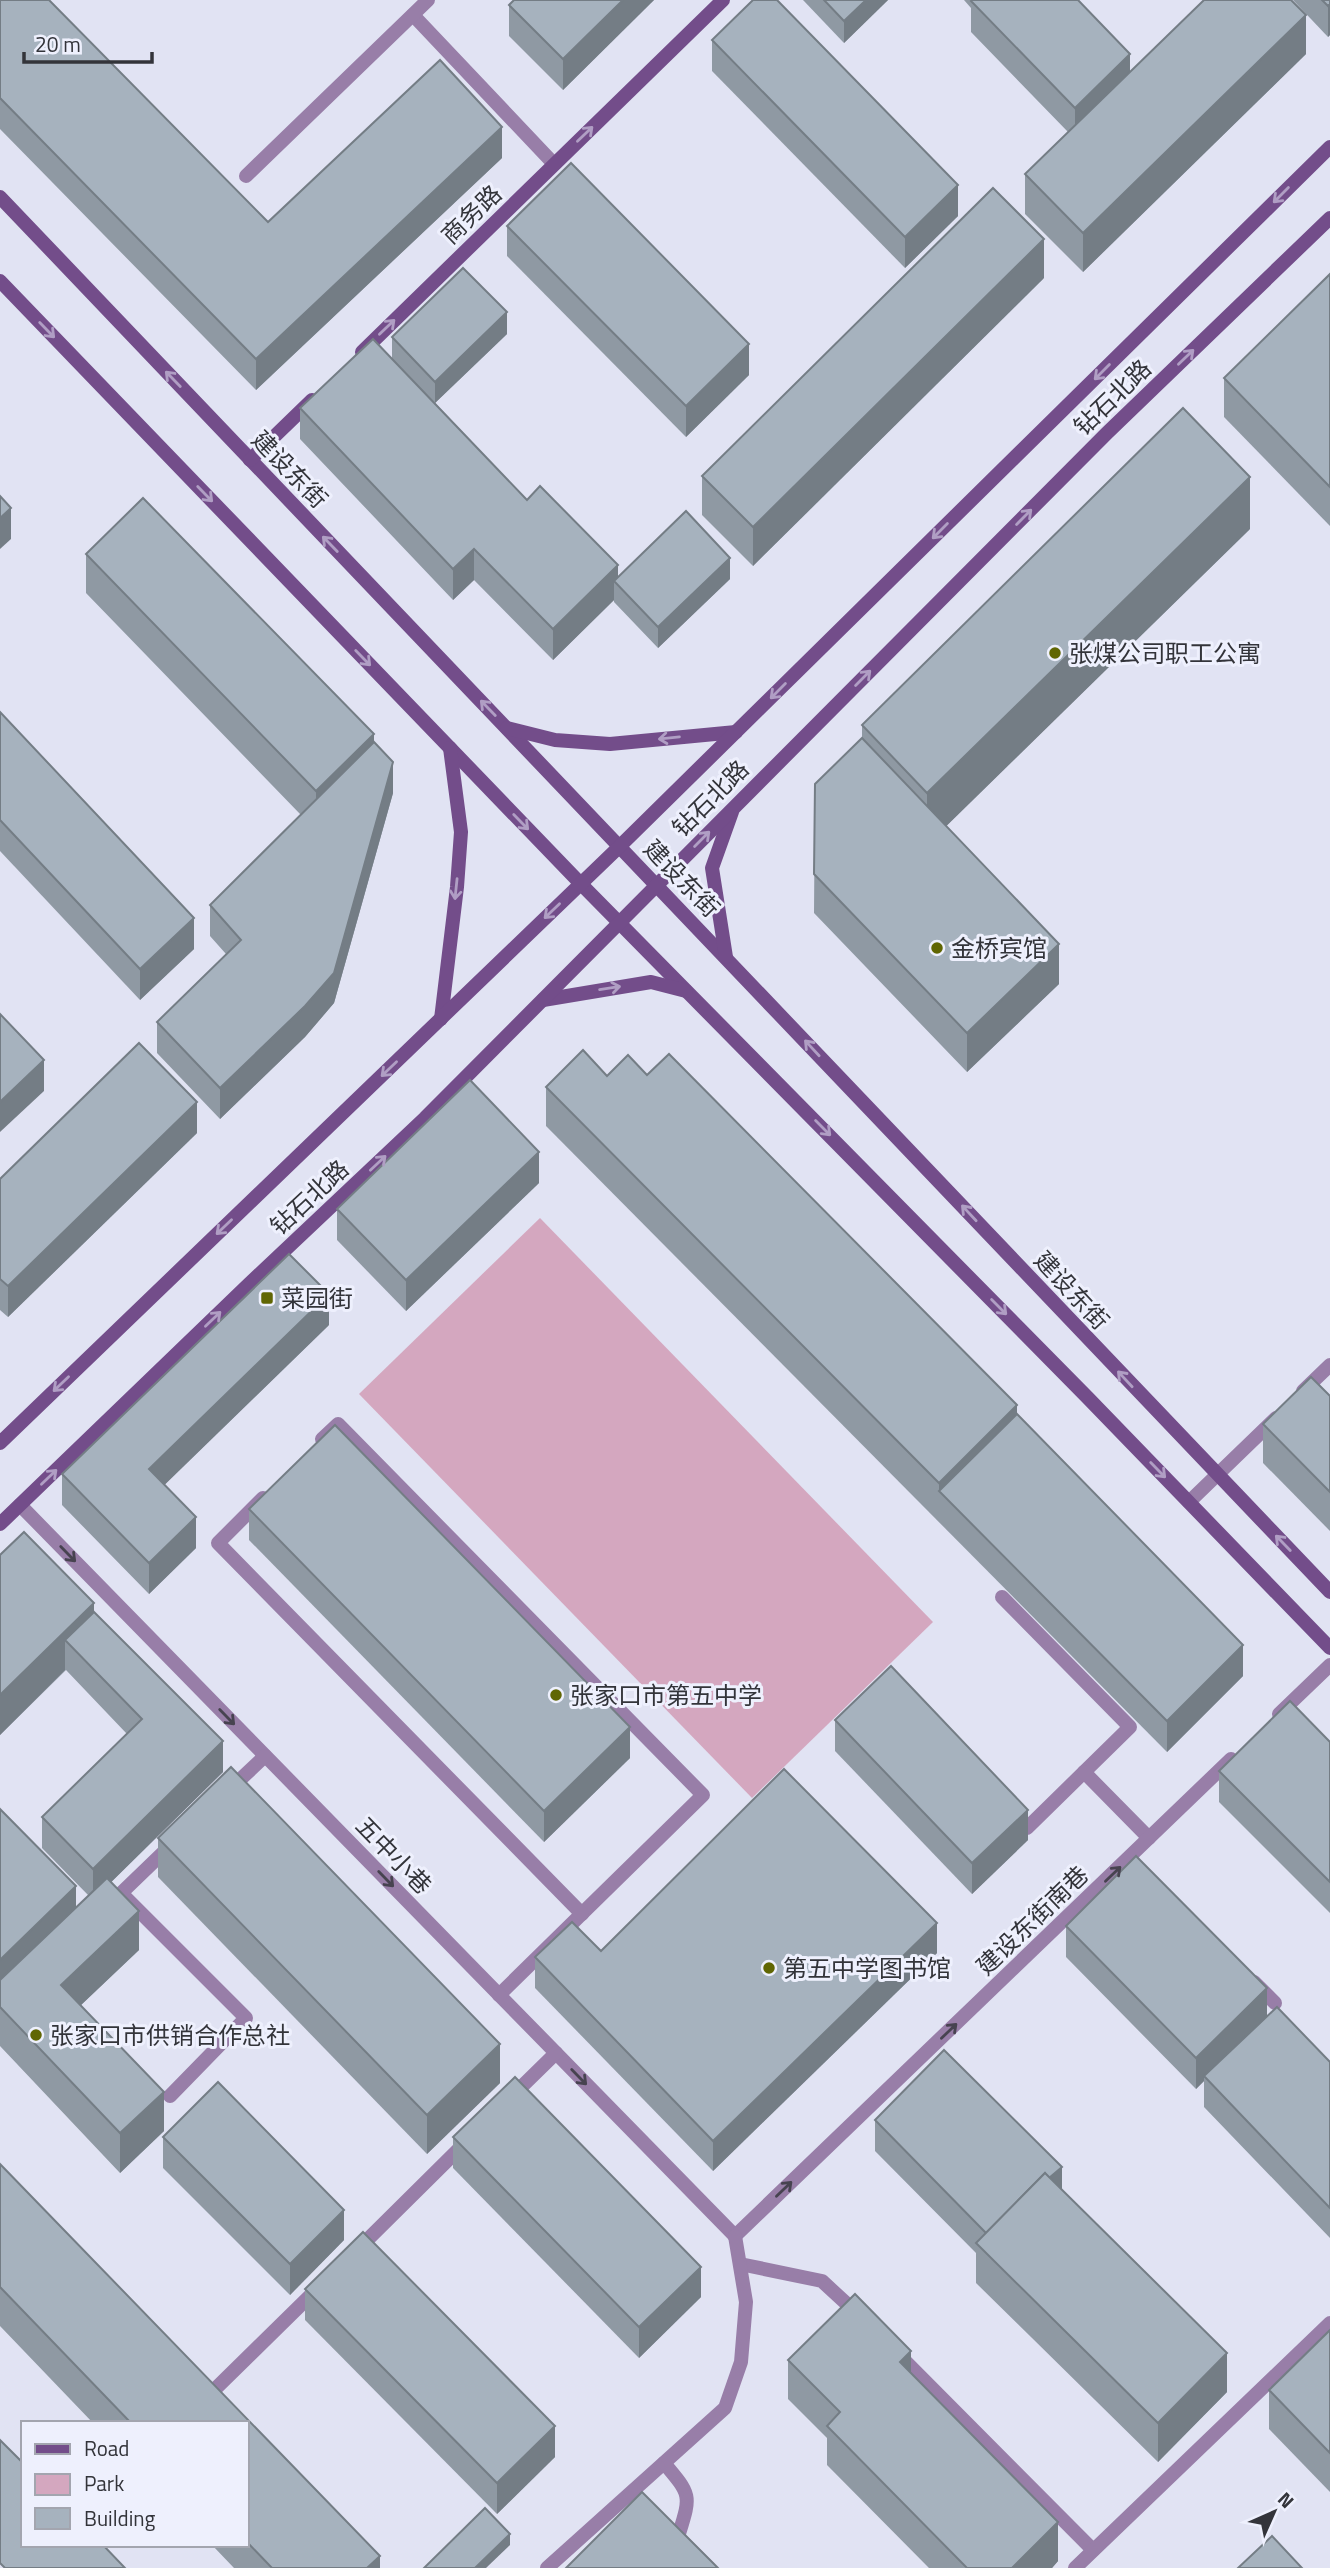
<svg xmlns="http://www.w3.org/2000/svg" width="1330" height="2568" viewBox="0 0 1330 2568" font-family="'Titillium Web','Noto Sans SC',sans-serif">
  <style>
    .green { fill: #d4a7bf }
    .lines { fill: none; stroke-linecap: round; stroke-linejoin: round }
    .lane { stroke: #987ea8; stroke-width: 14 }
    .street { stroke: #987ea8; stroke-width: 14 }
    .secondary { stroke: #734d8a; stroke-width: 14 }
    .wall { fill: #8f99a3 }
    .shaded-wall { fill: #747d85 }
    .building { fill: #a6b2be; stroke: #747d85; stroke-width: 2 }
    .oneway { stroke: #b09ec4 }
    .oneway2 { stroke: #474350 }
    .poi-dot { fill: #606603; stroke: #eef0fd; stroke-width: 2.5 }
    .labels { text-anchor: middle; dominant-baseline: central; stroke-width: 6; stroke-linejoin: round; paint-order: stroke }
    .street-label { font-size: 24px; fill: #33343a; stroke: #eef0fd }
    .poi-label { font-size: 24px; fill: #33343a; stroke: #eef0fd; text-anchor: start }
  </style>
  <rect width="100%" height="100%" fill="#e1e3f3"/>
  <path class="green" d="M540,1218L933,1622L752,1798L359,1394Z"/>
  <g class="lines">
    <g class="lane">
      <path d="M413,15L554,164"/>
      <path d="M246,176L428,0"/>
      <path d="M322,1439L338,1424L703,1795L499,1995"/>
      <path d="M263,1498L218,1543L582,1914"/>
    </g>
    <g class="street">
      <path d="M1303,1391L1330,1365"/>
      <path d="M1189,1502L1276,1418"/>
      <path d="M20,1505L735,2236"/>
      <path d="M1002,1597L1130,1727L1027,1828L1016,1817"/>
      <path d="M1279,1714L1330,1665"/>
      <path d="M1084,1772L1149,1838"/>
      <path d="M228,1791L265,1756"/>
      <path d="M122,1894L246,2018L170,2096"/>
      <path d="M114,1900L170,1846"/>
      <path d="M1254,1982L1275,2003"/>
      <path d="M510,2098L556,2053"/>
      <path d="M735,2236L1231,1759"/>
      <path d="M356,2251L466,2142"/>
      <path d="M740,2264L822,2281L860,2316"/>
      <path d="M899,2355L1093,2550"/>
      <path d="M207,2397L319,2287"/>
      <path d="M664,2463C692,2496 691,2495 678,2537L709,2568"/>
      <path d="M547,2568L725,2408L741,2362L746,2302L735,2236"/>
      <path d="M1075,2568L1330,2323"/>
    </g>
    <g class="secondary">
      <path d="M0,197L1330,1592"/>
      <path d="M0,281L580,883L1087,1397L1330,1648"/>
      <path d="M362,352L723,0"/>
      <path d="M250,460L312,400"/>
      <path d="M507,728L555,740L610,744L736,732"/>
      <path d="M726,957L712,868L732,812"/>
      <path d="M543,1000L651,982L686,991"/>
      <path d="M441,1019L457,887L461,832L450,748"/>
      <path d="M0,1443L619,847L1330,147"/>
      <path d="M0,1524L249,1284L425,1118L1107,433L1330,218"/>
    </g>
  </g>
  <g class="wall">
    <path d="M0,0L268,222L502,158L256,390L0,129Z"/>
    <path d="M654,0L563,90L509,36V5Z"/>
    <path d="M803,0H888L844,43Z"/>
    <path d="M964,0H1078L1130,72L1306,54L1083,272L1025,214V174L1068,132L971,32V8Z"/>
    <path d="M1293,0H1330V35L1328,37Z"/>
    <path d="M712,40L958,216L905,268L712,71Z"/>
    <path d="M507,226L749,375L686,437L507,256Z"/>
    <path d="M1330,274V526L1224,417V378Z"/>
    <path d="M1044,278L753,566L702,515V476Z"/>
    <path d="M507,334L435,403L527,500L618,577L730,579L658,648L614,602V600L553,660L474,580L453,600L300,439V408L392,358V337Z"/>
    <path d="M1250,529L946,826L1059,984L967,1072L814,913L815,784L862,738V725Z"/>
    <path d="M86,554L374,742L393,793L334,1003L305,1037L220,1119L157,1053V1022L226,954L210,936V905L301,815L86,593Z"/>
    <path d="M0,712L194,949L140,1000L0,851Z"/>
    <path d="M647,1075L1017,1414L1243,1676L1167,1752L546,1126V1087L607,1076Z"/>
    <path d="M197,1133L8,1317L0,1310V1179Z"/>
    <path d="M539,1183L406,1311L337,1240V1209Z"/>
    <path d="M329,1325L164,1485L196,1548L149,1594L62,1505V1474Z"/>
    <path d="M1330,1396V1531L1263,1463V1424Z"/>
    <path d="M249,1509L630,1758L544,1842L249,1540Z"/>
    <path d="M0,1555L94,1612L223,1772L111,1882L139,1950L81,2005L164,2131L120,2173L0,2046V1809L76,1908L89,1896L42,1848V1817L127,1734L66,1670L0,1735Z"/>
    <path d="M835,1720L1028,1840L972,1894L835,1751Z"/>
    <path d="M1330,1742V1913L1219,1802V1771Z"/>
    <path d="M158,1838L500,2083L427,2154L158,1877Z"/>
    <path d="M1066,1926L1267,2016L1330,2062V2238L1204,2107V2081L1196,2089L1066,1957Z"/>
    <path d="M601,1951L937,1953L713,2171L535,1988V1957Z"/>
    <path d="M875,2120L1062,2190L1227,2392L1158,2462L976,2283V2253L875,2151Z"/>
    <path d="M163,2137L344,2240L290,2295L163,2168Z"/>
    <path d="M453,2137L701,2297L639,2358L453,2168Z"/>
    <path d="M0,2164L380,2556V2568H234L212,2545H247V2423H93L0,2326Z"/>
    <path d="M305,2289L555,2457L497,2514L305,2320Z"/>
    <path d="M1330,2330V2492L1269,2429V2390Z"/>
    <path d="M788,2360L911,2373L1058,2561L1052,2568H929L827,2465V2438L788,2399Z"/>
  </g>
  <g class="shaded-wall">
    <path d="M623,0H654L563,90V59Z"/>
    <path d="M866,0H888L844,43V21Z"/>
    <path d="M1330,4V35L1328,37V6Z"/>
    <path d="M1306,15V54L1083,272V233Z"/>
    <path d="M1130,54V85L1075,139V108Z"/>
    <path d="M502,127V158L256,390V359Z"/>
    <path d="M958,185V216L905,268V237Z"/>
    <path d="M1044,239V278L753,566V527Z"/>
    <path d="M507,312V334L435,403V382Z"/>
    <path d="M749,344V375L686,437V406Z"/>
    <path d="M1250,477V529L927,845V793Z"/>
    <path d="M11,508V539L0,549V518Z"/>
    <path d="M474,549V580L453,600V569Z"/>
    <path d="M730,558V579L658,648V627Z"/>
    <path d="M618,565V585L614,581V600L553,660V629Z"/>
    <path d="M374,734V773L316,830V791Z"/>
    <path d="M393,762V793L334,1003L305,1037L220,1119V1088Z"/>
    <path d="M194,918V949L140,1000V969Z"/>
    <path d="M1059,944V984L967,1072V1033Z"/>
    <path d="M44,1060V1091L0,1132V1102Z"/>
    <path d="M197,1102V1133L8,1317V1286Z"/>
    <path d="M539,1152V1183L406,1311V1280Z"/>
    <path d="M329,1294V1325L149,1500V1469Z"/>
    <path d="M1017,1405V1444L939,1491V1483Z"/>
    <path d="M196,1517V1548L149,1594V1563Z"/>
    <path d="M94,1603V1643L65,1640V1670L0,1735V1695Z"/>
    <path d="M1243,1645V1676L1167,1752V1721Z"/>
    <path d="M630,1727V1758L544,1842V1811Z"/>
    <path d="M223,1741V1772L93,1900V1869Z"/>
    <path d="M1028,1810V1840L972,1894V1863Z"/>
    <path d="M76,1886V1916L0,1991V1960Z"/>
    <path d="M139,1911V1950L61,2024V1985Z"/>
    <path d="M937,1923V1953L713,2171V2141Z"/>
    <path d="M1267,1988V2018L1204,2076V2081L1196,2089V2058Z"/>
    <path d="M500,2044V2083L427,2154V2115Z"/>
    <path d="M164,2092V2131L120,2173V2133Z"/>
    <path d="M1062,2167V2198L1045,2181Z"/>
    <path d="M344,2210V2240L290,2295V2264Z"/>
    <path d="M701,2267V2297L639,2358V2327Z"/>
    <path d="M911,2351V2390L900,2362Z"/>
    <path d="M1227,2353V2392L1158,2462V2423Z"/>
    <path d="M555,2426V2457L497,2514V2483Z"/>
    <path d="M1058,2522V2561L1052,2568H1012Z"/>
    <path d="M510,2534V2545L486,2568H475Z"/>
    <path d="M380,2556V2568H367Z"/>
  </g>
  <g class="building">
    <path d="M0,0H49L268,222L440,60L502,127L256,359L0,98Z"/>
    <path d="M514,0H623L563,59L509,5Z"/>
    <path d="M753,0H777L958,185L905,237L712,40Z"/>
    <path d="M824,0H866L844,21Z"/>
    <path d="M972,0H1078L1130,54L1075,108L971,1Z"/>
    <path d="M1204,0H1291L1306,15L1083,233L1025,174Z"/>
    <path d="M1322,0H1330V4L1328,6Z"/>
    <path d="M571,163L749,344L686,406L507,226Z"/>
    <path d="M993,188L1044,239L753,527L702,476Z"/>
    <path d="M463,268L507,312L435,382L392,337Z"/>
    <path d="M1330,274V487L1224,378Z"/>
    <path d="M373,339L527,500L540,486L618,565L553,629L474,549L453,569L300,408Z"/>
    <path d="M1183,408L1250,477L927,793L862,725Z"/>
    <path d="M0,496L11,508L0,518Z"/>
    <path d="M143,498L374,734L316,791L86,554Z"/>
    <path d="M686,511L730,558L658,627L614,581Z"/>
    <path d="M0,712L194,918L140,969L0,820Z"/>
    <path d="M862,738L1059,944L967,1033L814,874L815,784Z"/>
    <path d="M374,742L393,762L334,973L305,1006L220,1088L157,1022L241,940L210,905Z"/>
    <path d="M0,1014L44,1060L0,1102Z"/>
    <path d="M139,1043L197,1102L8,1286L0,1279V1179Z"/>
    <path d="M583,1050L607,1076L628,1055L647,1075L669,1054L1017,1405L939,1483L546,1087Z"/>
    <path d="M470,1080L539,1152L406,1280L337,1209Z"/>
    <path d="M289,1254L329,1294L149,1469L196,1517L149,1563L62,1474Z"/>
    <path d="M1311,1377L1330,1396V1492L1263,1424Z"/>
    <path d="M1017,1414L1243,1645L1167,1721L939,1491Z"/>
    <path d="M335,1425L630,1727L544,1811L249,1509Z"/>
    <path d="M24,1532L94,1603L0,1695V1555Z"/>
    <path d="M94,1612L223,1741L93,1869L42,1817L142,1719L65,1640Z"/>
    <path d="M891,1666L1028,1810L972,1863L835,1720Z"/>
    <path d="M1290,1701L1330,1742V1882L1219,1771Z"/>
    <path d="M231,1767L500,2044L427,2115L158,1838Z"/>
    <path d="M784,1769L937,1923L713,2141L535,1957L572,1922L601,1951Z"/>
    <path d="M0,1809L76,1886L0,1960Z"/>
    <path d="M1136,1856L1267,1988L1196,2058L1066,1926Z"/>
    <path d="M107,1878L139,1911L61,1985L164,2092L120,2133L0,2007V1980Z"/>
    <path d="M1277,2007L1330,2062V2208L1204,2076Z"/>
    <path d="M944,2050L1062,2167L1049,2178L1045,2173L986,2233L875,2120Z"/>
    <path d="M515,2077L701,2267L639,2327L453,2137Z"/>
    <path d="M218,2082L344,2210L290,2264L163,2137Z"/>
    <path d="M0,2164L380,2556L367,2568H272L247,2542V2423H131L0,2287Z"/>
    <path d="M1045,2173L1227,2353L1158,2423L976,2243Z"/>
    <path d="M363,2232L555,2426L497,2483L305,2289Z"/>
    <path d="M855,2294L911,2351L900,2362L1058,2522L1012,2568H967L827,2426L840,2412L788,2360Z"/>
    <path d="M1330,2330V2453L1269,2390Z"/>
    <path d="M0,2440L23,2463V2545H103L125,2568H5L0,2563Z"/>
    <path d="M642,2492L718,2568H566Z"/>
    <path d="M485,2508L510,2534L475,2568H424Z"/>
    <path d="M1272,2536L1302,2568H1238Z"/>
  </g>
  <defs><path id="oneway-shaft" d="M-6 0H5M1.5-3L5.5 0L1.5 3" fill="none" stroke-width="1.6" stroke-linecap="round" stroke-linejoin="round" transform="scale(1.75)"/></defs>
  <g class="oneway">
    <use href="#oneway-shaft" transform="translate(585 134) rotate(-44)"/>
    <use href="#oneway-shaft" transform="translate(1281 195) rotate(135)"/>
    <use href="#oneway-shaft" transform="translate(387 327) rotate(-44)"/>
    <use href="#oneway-shaft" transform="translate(47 330) rotate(46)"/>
    <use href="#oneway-shaft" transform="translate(1186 357) rotate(-44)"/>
    <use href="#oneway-shaft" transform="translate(1102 372) rotate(135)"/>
    <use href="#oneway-shaft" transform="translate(173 379) rotate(-134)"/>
    <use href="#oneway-shaft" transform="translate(205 494) rotate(46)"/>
    <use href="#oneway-shaft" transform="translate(1024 517) rotate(-45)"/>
    <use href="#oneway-shaft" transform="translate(940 531) rotate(135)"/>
    <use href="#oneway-shaft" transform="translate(330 544) rotate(-134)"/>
    <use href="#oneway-shaft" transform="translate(363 658) rotate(46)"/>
    <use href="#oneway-shaft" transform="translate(863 678) rotate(-45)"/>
    <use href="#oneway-shaft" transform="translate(778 691) rotate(135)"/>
    <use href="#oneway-shaft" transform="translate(488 708) rotate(-134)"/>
    <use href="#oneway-shaft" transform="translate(669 738) rotate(174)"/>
    <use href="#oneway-shaft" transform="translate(521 822) rotate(46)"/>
    <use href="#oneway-shaft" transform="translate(702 839) rotate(-45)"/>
    <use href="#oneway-shaft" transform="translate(456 889) rotate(96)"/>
    <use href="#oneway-shaft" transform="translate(552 911) rotate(136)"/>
    <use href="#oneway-shaft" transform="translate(610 988) rotate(-9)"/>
    <use href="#oneway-shaft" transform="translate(812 1048) rotate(-133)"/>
    <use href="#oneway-shaft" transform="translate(389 1069) rotate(136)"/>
    <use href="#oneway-shaft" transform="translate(823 1128) rotate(45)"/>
    <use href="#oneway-shaft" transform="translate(378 1163) rotate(-43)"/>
    <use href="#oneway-shaft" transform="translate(969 1213) rotate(-133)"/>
    <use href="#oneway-shaft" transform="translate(224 1227) rotate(136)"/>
    <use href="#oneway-shaft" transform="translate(999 1307) rotate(45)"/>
    <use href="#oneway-shaft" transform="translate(213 1319) rotate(-44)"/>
    <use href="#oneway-shaft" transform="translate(1125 1379) rotate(-133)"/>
    <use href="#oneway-shaft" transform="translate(61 1384) rotate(136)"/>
    <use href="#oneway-shaft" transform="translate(1158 1470) rotate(46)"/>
    <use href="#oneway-shaft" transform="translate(49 1477) rotate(-44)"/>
    <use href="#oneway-shaft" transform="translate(1283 1543) rotate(-134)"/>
  </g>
  <g class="oneway2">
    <use href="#oneway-shaft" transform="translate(68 1554) rotate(46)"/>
    <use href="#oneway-shaft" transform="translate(227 1717) rotate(46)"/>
    <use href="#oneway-shaft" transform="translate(1113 1874) rotate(-44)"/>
    <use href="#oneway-shaft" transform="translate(386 1879) rotate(46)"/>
    <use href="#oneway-shaft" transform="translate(949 2031) rotate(-44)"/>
    <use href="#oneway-shaft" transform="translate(579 2077) rotate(46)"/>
    <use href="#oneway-shaft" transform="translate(784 2189) rotate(-44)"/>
  </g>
  <g class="poi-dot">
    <circle cx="1055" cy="653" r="7"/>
    <circle cx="937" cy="948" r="7"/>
    <rect x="260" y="1291" width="14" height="14" rx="3.5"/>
    <circle cx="556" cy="1695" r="7"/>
    <circle cx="769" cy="1968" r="7"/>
    <circle cx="36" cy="2035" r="7"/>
  </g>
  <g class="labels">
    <g class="street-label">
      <text transform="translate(471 214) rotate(-44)">商务路</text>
      <text transform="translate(1112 397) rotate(-44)">钻石北路</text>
      <text transform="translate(290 469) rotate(46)">建设东街</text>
      <text transform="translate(710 798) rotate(-45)">钻石北路</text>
      <text transform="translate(682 878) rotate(46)">建设东街</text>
      <text transform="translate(309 1197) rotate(-43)">钻石北路</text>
      <text transform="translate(1072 1290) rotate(47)">建设东街</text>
      <text transform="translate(394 1855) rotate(46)">五中小巷</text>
      <text transform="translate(1032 1920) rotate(-44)">建设东街南巷</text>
    </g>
    <g class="poi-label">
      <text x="1069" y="653">张煤公司职工公寓</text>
      <text x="951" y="948">金桥宾馆</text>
      <text x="281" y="1298">菜园街</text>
      <text x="570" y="1695">张家口市第五中学</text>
      <text x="783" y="1968">第五中学图书馆</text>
      <text x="50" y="2035">张家口市供销合作总社</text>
    </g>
  </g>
  <rect x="21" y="2421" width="228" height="126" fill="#eef0fd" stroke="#a3a5af" stroke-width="2"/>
  <rect x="35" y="2444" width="35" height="10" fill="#734d8a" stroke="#a3a5af" stroke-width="2"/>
  <text x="84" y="2456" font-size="21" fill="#33343a">Road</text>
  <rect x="35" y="2474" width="35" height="21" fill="#d4a7bf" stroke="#a3a5af" stroke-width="2"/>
  <text x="84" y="2491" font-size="21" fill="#33343a">Park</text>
  <rect x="35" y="2508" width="35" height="21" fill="#a6b2be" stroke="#a3a5af" stroke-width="2"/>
  <text x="84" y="2526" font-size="21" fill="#33343a">Building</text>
  <g transform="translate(1274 2512) rotate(45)" stroke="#eef0fd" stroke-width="5" paint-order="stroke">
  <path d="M0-5L12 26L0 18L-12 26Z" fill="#33343a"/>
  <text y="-10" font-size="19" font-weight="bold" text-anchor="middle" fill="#33343a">N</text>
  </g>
  <path d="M24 52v10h128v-10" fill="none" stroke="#33343a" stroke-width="3.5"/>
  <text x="35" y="52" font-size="21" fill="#33343a" stroke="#eef0fd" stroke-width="5" paint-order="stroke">20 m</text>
</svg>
